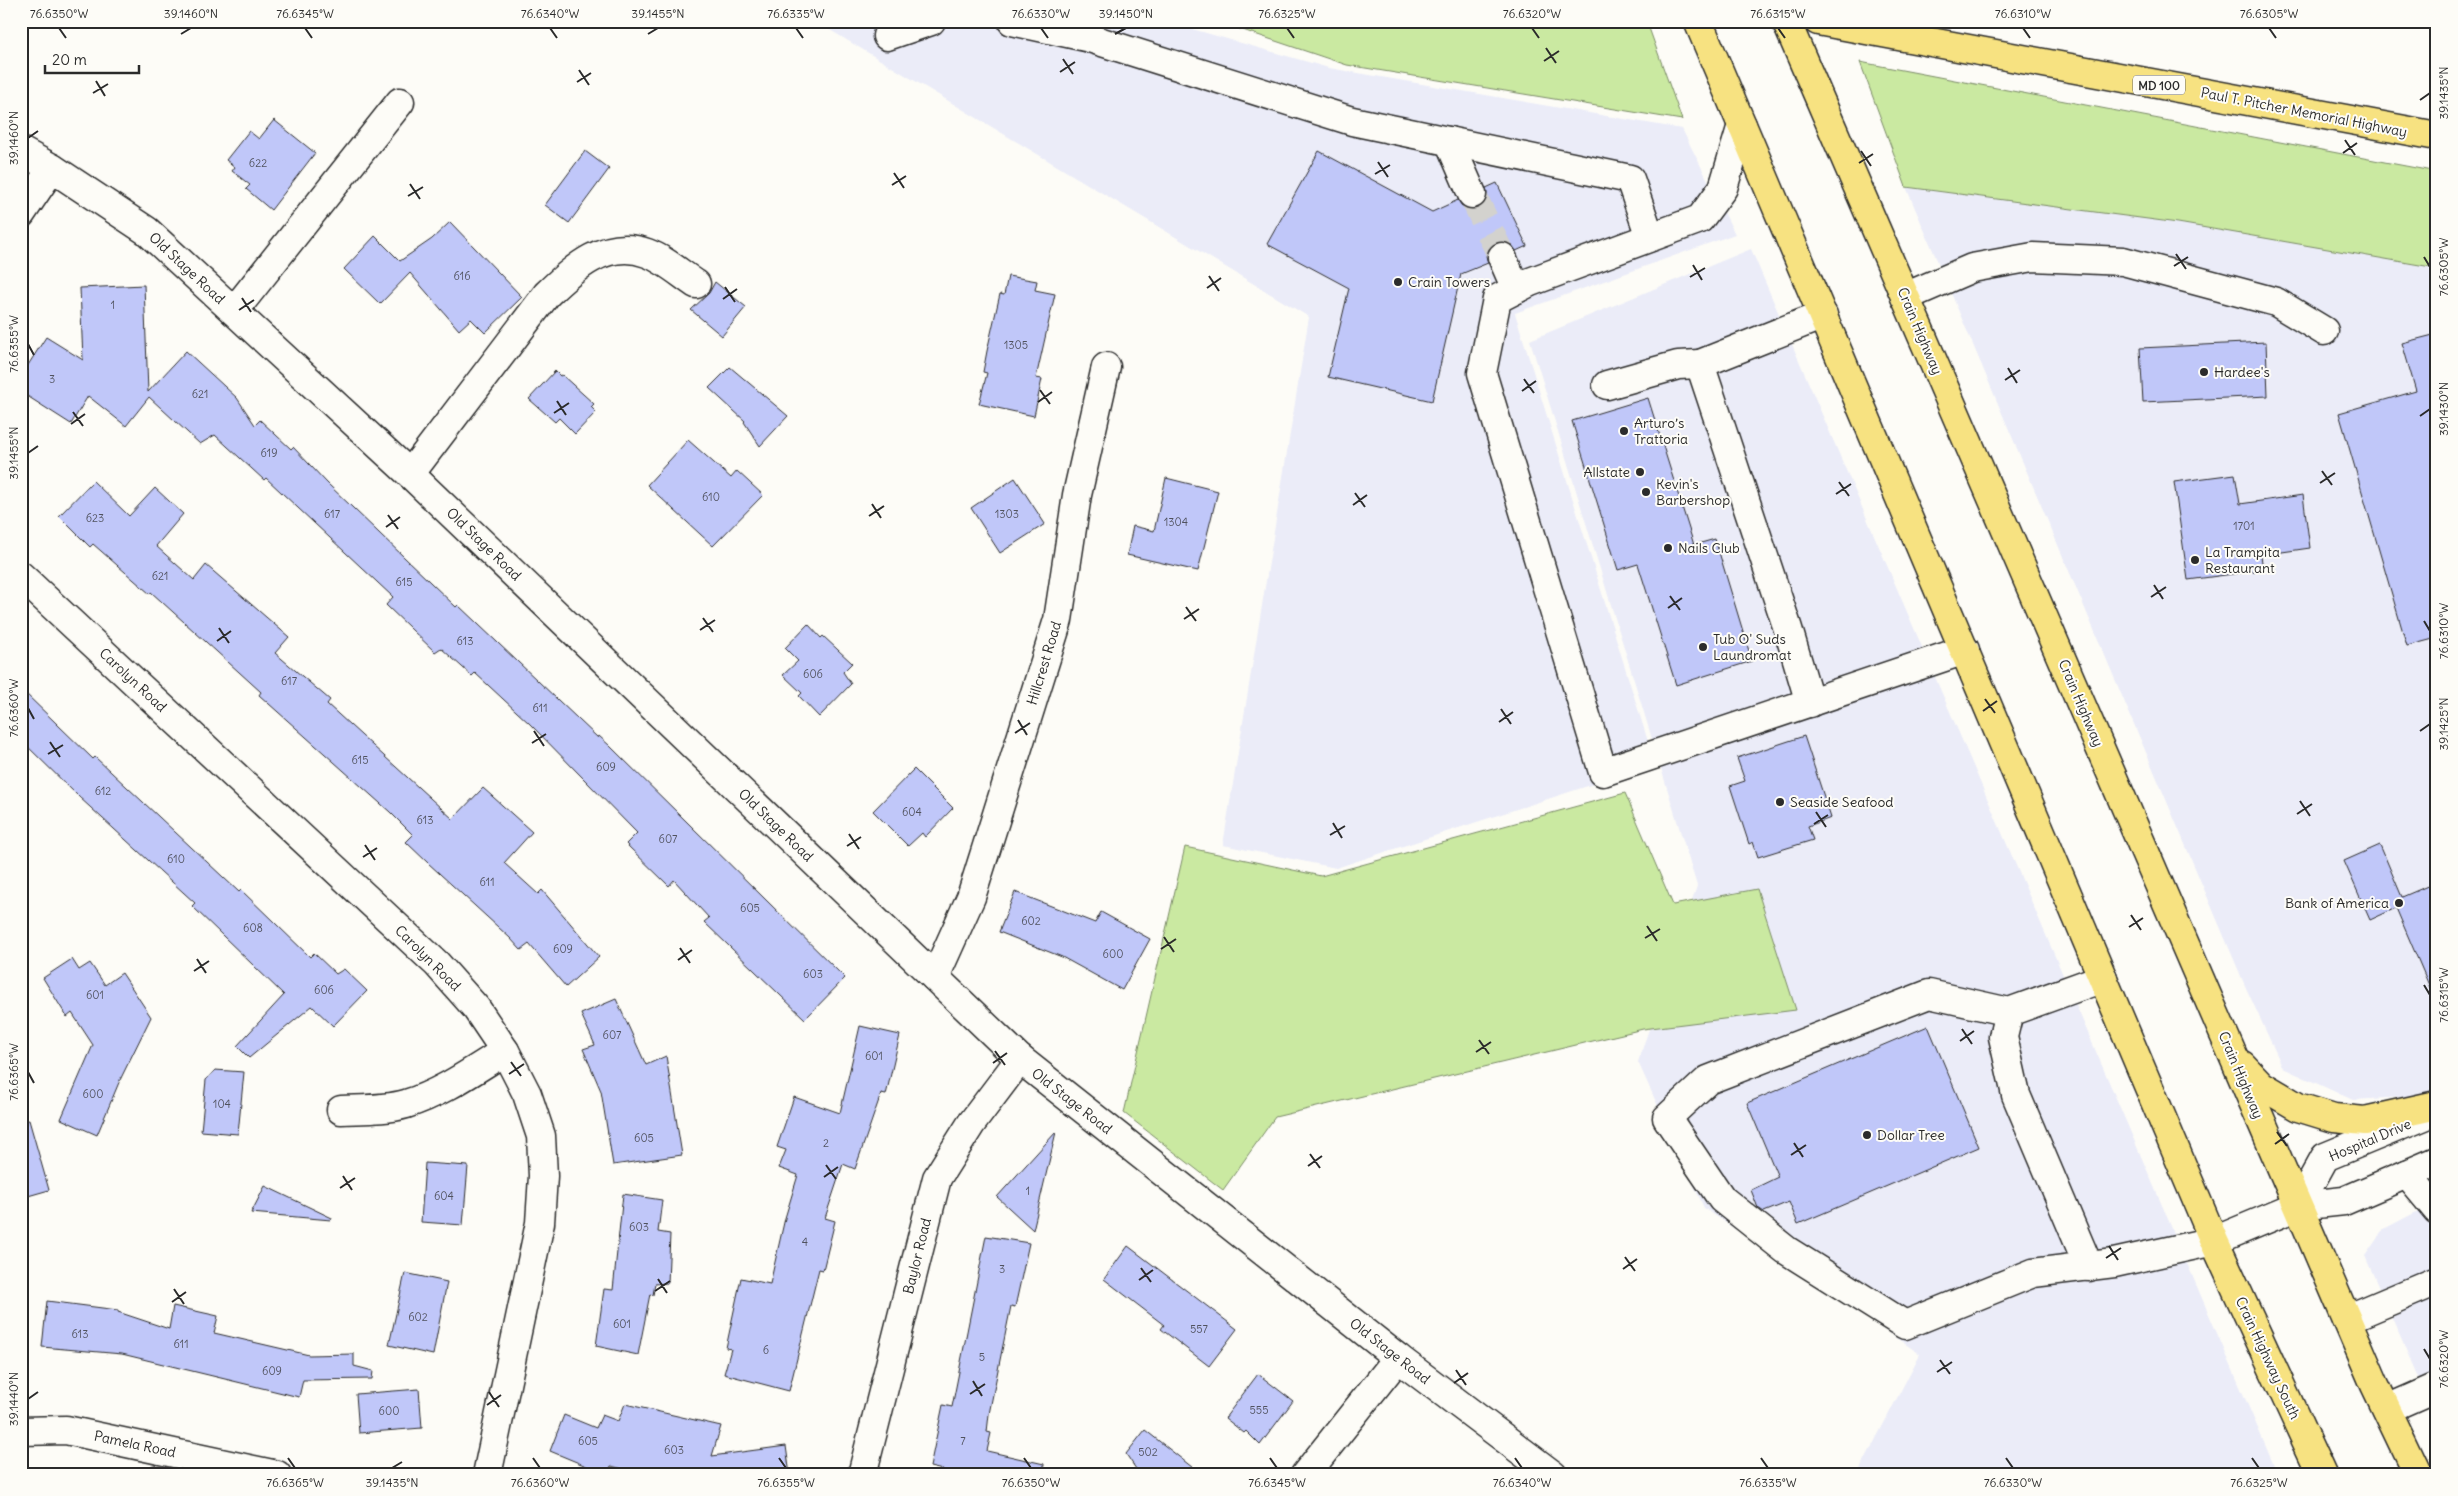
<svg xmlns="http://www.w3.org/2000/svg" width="2458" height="1496" viewBox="0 0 2458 1496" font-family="Delius,sans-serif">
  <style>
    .built { fill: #ebecf8 }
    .green { fill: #cae9a1; stroke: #7a8a66 }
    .building { fill: #c0c7f9; stroke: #2b2b2b }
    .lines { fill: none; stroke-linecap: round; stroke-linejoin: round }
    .minor-tunnel { stroke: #d3d2ce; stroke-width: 28; stroke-dasharray: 28 14; stroke-linecap: butt }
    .minor-casing { stroke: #2b2b2b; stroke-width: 31 }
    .major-casing { stroke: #2b2b2b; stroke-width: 31 }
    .highway-casing { stroke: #2b2b2b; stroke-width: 31 }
    .minor { stroke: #fdfcf7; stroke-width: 28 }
    .major { stroke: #f7e281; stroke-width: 28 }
    .highway { stroke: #f7e281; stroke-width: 28 }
    .ticks { fill: none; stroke: #2b2b2b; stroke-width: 2 }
    .poi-dot { fill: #2b2b2b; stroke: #fdfcf7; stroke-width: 2 }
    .labels { text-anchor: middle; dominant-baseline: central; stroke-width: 4; stroke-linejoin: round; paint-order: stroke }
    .number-label { font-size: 11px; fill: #50525e }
    .shield { fill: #fdfcf7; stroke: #6a6a68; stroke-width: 1 }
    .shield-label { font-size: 12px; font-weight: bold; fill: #2b2b2b }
    .street-label { font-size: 14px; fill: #2b2b2b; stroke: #fdfcf7 }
    .poi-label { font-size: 14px; fill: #2b2b2b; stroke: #fdfcf7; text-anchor: start }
    .neatline { fill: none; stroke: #2b2b2b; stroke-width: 2 }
    .ticks-label { font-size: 12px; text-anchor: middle; fill: #2b2b2b }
  </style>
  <rect width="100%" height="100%" fill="#fdfcf7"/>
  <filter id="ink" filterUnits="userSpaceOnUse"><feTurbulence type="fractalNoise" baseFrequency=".02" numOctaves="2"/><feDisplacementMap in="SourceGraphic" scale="10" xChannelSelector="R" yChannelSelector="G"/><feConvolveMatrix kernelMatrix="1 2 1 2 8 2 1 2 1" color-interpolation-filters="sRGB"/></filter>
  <g filter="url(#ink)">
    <g class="built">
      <path d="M815,21H1164L1329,68L1682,129L1735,234L1515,313L1655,764L1336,868L1223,845L1309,317Z"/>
      <path d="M1906,187L2178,223L2437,268V1089L2421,1096L2353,1100L2283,1068L2246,988Z"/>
      <path d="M1751,249L2278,1475H1857L1920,1354L1704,1208L1638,1062L1697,886L1530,340Z"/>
      <path d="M2437,1201V1421L2365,1256L2384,1229Z"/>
    </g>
    <g class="green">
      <path d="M1216,21H1607L1649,28L1682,120L1347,65Z"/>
      <path d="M1860,62L2437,172V268L2178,223L1906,187Z"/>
      <path d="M1625,793L1673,905L1757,889L1796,1010L1643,1029L1275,1117L1223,1190L1124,1113L1185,847L1321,876Z"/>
    </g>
    <g class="building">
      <path d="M274,120L315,153L271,210L246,189L250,185L232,171L235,167L226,160L249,131L259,139Z"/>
      <path d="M585,151L609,169L569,223L545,205Z"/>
      <path d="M1319,151L1432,212L1458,200L1462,206L1470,209L1479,208L1485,203L1487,196L1486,188L1497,183L1527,246L1516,251L1511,244L1503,241L1496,243L1489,248L1486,256L1488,263L1461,274L1432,401L1328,377L1349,288L1267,244Z"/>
      <path d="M450,222L522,297L485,333L471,319L459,330L410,273L380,304L344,269L375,236L400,261L432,239Z"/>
      <path d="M1008,276L1037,281L1035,290L1055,294L1036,378L1042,379L1034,416L979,404L987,373L983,372L987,351L1000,294L1004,295Z"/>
      <path d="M715,282L746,307L722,336L691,310L709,293Z"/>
      <path d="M144,285L148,392L186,351L237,398L255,425L260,420L291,449L293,447L327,483L456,607L458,605L598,738L599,736L610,746L845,978L805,1019L704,922L709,918L674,880L669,886L626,844L637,833L530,724L475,673L472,676L441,648L435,652L386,605L393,597L266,478L264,480L215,435L200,444L149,397L126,426L88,396L71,424L21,392V376L46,337L83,360L80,288Z"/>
      <path d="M2437,334V638L2407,646L2339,413L2416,391L2402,343Z"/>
      <path d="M2266,342L2268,396L2143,402L2140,348Z"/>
      <path d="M730,367L788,416L760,446L744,422L745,421L709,388Z"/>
      <path d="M555,371L560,376L562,375L594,404L591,407L596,412L575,434L559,418L555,422L529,399Z"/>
      <path d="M1648,398L1694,545L1715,539L1752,661L1676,685L1638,564L1618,570L1572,421Z"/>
      <path d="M688,440L731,478L737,471L763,495L713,546L647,485Z"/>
      <path d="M2235,474L2240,504L2303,495L2310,548L2261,555L2263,570L2188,580L2174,482Z"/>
      <path d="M1015,478L1045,524L1000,553L971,508Z"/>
      <path d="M1166,478L1218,491L1198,571L1127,555L1133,526L1154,531Z"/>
      <path d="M93,481L129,516L155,488L183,514L156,546L194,580L206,565L289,637L275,653L330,700L327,704L453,819L483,788L532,832L504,863L538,894L542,890L599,957L566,987L529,944L521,950L510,938L428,863L406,842L413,835L390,812L259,695L261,692L151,592L150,594L93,544L90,547L59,516Z"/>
      <path d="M808,624L821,638L823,636L852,663L843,672L851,684L819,717L799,696L802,693L783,675L798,661L785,648Z"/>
      <path d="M21,689L93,759L95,757L239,892L241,890L310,957L314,953L336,974L344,969L367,991L333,1026L312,1006L249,1058L237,1046L284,995L192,906L195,903L79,797L21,740Z"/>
      <path d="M1804,736L1831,818L1808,826L1813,840L1758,857L1753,842L1749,844L1730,786L1745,781L1737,758Z"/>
      <path d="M914,769L953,808L925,837L922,833L908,846L873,811Z"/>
      <path d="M2380,845L2402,897L2437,882V1004L2396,908L2370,920L2344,861Z"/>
      <path d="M1015,892L1095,923L1101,912L1150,939L1122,990L1062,957L999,932Z"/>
      <path d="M72,959L79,970L90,963L105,985L122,973L151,1017L120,1080L97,1135L61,1119L93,1045L72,1013L67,1017L43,978Z"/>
      <path d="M616,999L646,1065L666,1056L682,1155L613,1165L601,1091L583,1049L595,1045L581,1014Z"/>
      <path d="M860,1026L900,1035L886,1095L881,1094L855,1169L843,1164L825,1218L835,1221L823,1270L819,1269L789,1391L724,1374L731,1349L726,1348L741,1278L770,1284L785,1218L798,1175L779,1168L786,1150L777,1147L794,1097L840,1113Z"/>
      <path d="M1928,1026L1979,1147L1798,1224L1789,1202L1764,1212L1758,1208L1751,1190L1778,1177L1747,1103Z"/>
      <path d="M215,1070L244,1072L238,1134L201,1131L206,1080Z"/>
      <path d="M29,1120L49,1190L21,1198V1121Z"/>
      <path d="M1056,1132L1033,1230L997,1197Z"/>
      <path d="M425,1163L468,1166L463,1225L421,1222Z"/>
      <path d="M265,1186L332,1218L331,1220L251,1213Z"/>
      <path d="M623,1194L662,1200L658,1232L670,1234L668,1283L655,1284L653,1295L650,1294L638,1355L596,1346L604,1289L613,1290Z"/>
      <path d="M986,1236L1029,1243L1015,1307L1011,1306L989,1414L987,1432L991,1433L987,1451L1044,1464L1043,1475H964L930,1467L943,1405L952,1407Z"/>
      <path d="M1128,1246L1237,1329L1209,1366L1161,1329L1164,1325L1104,1279Z"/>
      <path d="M405,1273L447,1282L433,1355L389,1345Z"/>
      <path d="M47,1301L118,1310V1312L169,1329L173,1306L218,1316L214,1333L309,1355L354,1354V1366L373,1371L372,1379L303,1380L299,1397L122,1354L42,1347Z"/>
      <path d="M1258,1374L1293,1401L1260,1445L1246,1431L1244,1433L1225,1418Z"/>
      <path d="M419,1389L422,1428L359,1433L356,1394Z"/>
      <path d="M625,1404L721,1426L712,1456L786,1446L790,1475H648L611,1466L608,1475L550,1451L564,1415L596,1428L602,1415L618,1421Z"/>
      <path d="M1145,1430L1202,1475H1140L1126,1454Z"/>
    </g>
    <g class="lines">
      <path class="minor-tunnel" d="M1472,194L1502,257"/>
      <g class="minor-casing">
        <g id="minor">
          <path d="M1012,21L1086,37L1352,121L1630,179L1650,237"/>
          <path d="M887,36L931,21"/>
          <path d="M1742,125L1723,188L1700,219L1530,282L1497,299L1482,373L1603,772L1965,650"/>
          <path d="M1449,141L1472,194"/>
          <path d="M21,151L52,168L147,231L410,474L1020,1059L1398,1358L1553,1475"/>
          <path d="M21,214L52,168"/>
          <path d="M1502,257L1516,289"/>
          <path d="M1905,297L1972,268L2033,257L2123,261L2276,302L2324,331"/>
          <path d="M234,311L400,102"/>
          <path d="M1607,385L1678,365L1700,364"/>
          <path d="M410,474L547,294C574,268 606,238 647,253C664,259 681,274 696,284"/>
          <path d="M21,576L437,964L476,1008L505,1051L527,1094L541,1136L543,1176L540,1223L487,1475"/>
          <path d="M1810,703L1788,629L1700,364L1823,315"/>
          <path d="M935,977L971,897L1058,620L1077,495L1106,367"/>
          <path d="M2103,978L2009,1012L1929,994L1708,1080L1667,1118L1722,1199L1786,1250L1905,1325L2033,1273L2114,1263L2214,1241L2298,1206L2344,1201L2437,1161"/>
          <path d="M2009,1012L2003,1037L2016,1095L2089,1267"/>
          <path d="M341,1110C363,1109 385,1110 406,1104C442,1093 474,1070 505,1051"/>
          <path d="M2407,1174L2437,1210"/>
          <path d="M2298,1206L2325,1157L2429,1114"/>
          <path d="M2347,1319L2437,1281"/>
          <path d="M2387,1409L2437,1387"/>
          <path d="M21,1431L66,1430L277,1475"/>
          <path d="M862,1475L937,1178L971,1124L1020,1059"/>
          <path d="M1305,1475L1398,1358"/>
        </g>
      </g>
      <g class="major-casing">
        <g id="major">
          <path d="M1698,21L2214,1241L2322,1475"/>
          <path d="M1786,21L2298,1206L2375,1385L2418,1475"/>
          <path d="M2242,1065L2261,1085L2298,1107L2334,1118L2365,1121L2437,1105"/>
        </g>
      </g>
      <g class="highway-casing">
        <path id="highway" d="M1818,21L2437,136"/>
      </g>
      <use href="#minor" class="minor"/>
      <use href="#major" class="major"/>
      <use href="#highway" class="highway"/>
    </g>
  </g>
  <path class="ticks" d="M59,28L66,38M305,28L312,38M550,28L557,38M796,28L803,38M1041,28L1048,38M1287,28L1294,38M1532,28L1539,38M1778,28L1785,38M2023,28L2030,38M2269,28L2276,38M181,34L191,28M648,34L658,28M1115,34L1126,28M1546,48L1556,63M1063,59L1073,74M1544,61L1559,51M579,70L589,85M1060,72L1075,62M96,81L105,96M577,82L591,73M93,93L108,84M2420,100L2430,93M28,138L38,131M2345,140L2355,155M1861,151L1871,166M2343,153L2357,143M1378,162L1388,177M1859,163L1873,154M894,173L904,188M1375,174L1390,165M410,184L420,199M892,185L906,176M408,196L423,187M2176,254L2186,269M2424,257L2430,267M1693,265L1702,280M2174,266L2188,257M1209,276L1219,291M1690,277L1705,268M725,287L735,302M1207,288L1221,278M242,298L251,312M723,299L737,289M239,310L254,300M28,344L34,355M2008,368L2017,383M1524,379L1534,393M2005,380L2020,370M1040,390L1050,404M1522,391L1536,381M557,401L566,415M1038,402L1052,392M73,412L83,426M554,413L569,403M2420,416L2430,409M71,424L85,414M28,453L38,446M2322,471L2332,485M1839,482L1849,496M2320,483L2335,473M1355,493L1365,507M1836,494L1851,484M872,504L881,518M1353,505L1367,495M388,515L398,529M869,516L884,506M386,527L400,517M2154,585L2163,599M1670,596L1680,610M2151,597L2166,587M1186,607L1196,621M1668,608L1682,598M703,618L713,632M1184,619L1199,609M2424,621L2430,631M219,628L229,643M700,630L715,620M217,641L231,631M1985,699L1995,713M28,708L34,719M1501,709L1511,724M1983,711L1997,701M1018,720L1027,735M1499,722L1513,712M534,731L544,746M2420,731L2430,724M1015,733L1030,723M50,742L60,757M532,743L546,734M48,754L63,745M2300,801L2310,816M1816,812L1826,827M2297,814L2312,804M1333,823L1342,838M1814,824L1828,815M849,834L859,849M1330,835L1345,826M365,845L375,860M847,846L861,837M363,857L377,848M2131,915L2141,930M1647,926L1657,941M2129,927L2143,918M1164,937L1174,952M1645,938L1660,929M680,948L690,963M1161,949L1176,939M197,959L206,973M678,960L692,950M194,971L209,961M2424,985L2430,995M1962,1029L1972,1044M1479,1040L1489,1054M1960,1041L1974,1031M995,1051L1005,1065M1476,1052L1491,1042M511,1062L521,1076M993,1063L1007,1053M28,1072L34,1083M509,1074L524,1064M2277,1132L2287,1146M1794,1143L1803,1157M2275,1144L2289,1134M1310,1154L1320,1168M1791,1155L1806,1145M826,1165L836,1179M1308,1166L1322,1156M343,1176L352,1190M824,1177L838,1167M340,1188L355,1178M2109,1246L2118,1260M1625,1257L1635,1271M2106,1258L2121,1248M1141,1268L1151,1282M1623,1269L1637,1259M658,1279L667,1293M1139,1280L1153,1270M174,1289L184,1304M655,1291L670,1281M172,1302L186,1292M2424,1349L2430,1359M1940,1360L1950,1374M1456,1370L1466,1385M1937,1372L1952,1362M973,1381L982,1396M1454,1383L1468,1373M489,1392L499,1407M970,1394L985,1384M28,1399L38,1392M487,1405L501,1395M288,1458L295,1468M533,1458L540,1468M779,1458L786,1468M1024,1458L1031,1468M1270,1458L1277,1468M1515,1458L1522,1468M1761,1458L1768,1468M2006,1458L2013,1468M2252,1458L2259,1468M392,1468L402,1462"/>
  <g class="poi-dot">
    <circle cx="1398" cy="282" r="5"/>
    <circle cx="2204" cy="372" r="5"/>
    <circle cx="1624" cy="431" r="5"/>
    <circle cx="1640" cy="472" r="5"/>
    <circle cx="1646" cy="492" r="5"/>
    <circle cx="1668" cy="548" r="5"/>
    <circle cx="2195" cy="560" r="5"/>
    <circle cx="1703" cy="647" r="5"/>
    <circle cx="1780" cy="802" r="5"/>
    <circle cx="2399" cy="903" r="5"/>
    <circle cx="1867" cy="1135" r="5"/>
  </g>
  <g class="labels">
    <g class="number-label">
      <text x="258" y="163">622</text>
      <text x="462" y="276">616</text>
      <text x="113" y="305">1</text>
      <text x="1016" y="345">1305</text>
      <text x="52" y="379">3</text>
      <text x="200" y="394">621</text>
      <text x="269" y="453">619</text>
      <text x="711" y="497">610</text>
      <text x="332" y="514">617</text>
      <text x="1007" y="514">1303</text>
      <text x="95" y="518">623</text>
      <text x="1176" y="522">1304</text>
      <text x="2244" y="526">1701</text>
      <text x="160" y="576">621</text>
      <text x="404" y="582">615</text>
      <text x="465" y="641">613</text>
      <text x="813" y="674">606</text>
      <text x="289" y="681">617</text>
      <text x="540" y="708">611</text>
      <text x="360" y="760">615</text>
      <text x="606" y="767">609</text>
      <text x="103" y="791">612</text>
      <text x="912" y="812">604</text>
      <text x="425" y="820">613</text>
      <text x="668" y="839">607</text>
      <text x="176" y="859">610</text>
      <text x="487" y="882">611</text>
      <text x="750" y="908">605</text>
      <text x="1031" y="921">602</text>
      <text x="253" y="928">608</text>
      <text x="563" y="949">609</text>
      <text x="1113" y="954">600</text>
      <text x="813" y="974">603</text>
      <text x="324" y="990">606</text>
      <text x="95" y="995">601</text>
      <text x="612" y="1035">607</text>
      <text x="874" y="1056">601</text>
      <text x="93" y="1094">600</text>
      <text x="222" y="1104">104</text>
      <text x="644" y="1138">605</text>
      <text x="826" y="1143">2</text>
      <text x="1028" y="1191">1</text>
      <text x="444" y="1196">604</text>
      <text x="639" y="1227">603</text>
      <text x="805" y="1242">4</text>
      <text x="1002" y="1269">3</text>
      <text x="418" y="1317">602</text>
      <text x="622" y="1324">601</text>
      <text x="1199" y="1329">557</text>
      <text x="80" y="1334">613</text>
      <text x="181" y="1344">611</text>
      <text x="766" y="1350">6</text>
      <text x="982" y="1357">5</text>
      <text x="272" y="1371">609</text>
      <text x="1259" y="1410">555</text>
      <text x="389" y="1411">600</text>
      <text x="588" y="1441">605</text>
      <text x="963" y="1441">7</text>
      <text x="674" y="1450">603</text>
      <text x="1148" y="1452">502</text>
    </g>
    <rect class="shield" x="2133" y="75.5" width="52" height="19" rx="4"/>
    <g class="shield-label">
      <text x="2159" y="85">MD 100</text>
    </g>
    <g class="street-label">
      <text transform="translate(2304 112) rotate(11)">Paul T. Pitcher Memorial Highway</text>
      <text transform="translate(187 268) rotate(43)">Old Stage Road</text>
      <text transform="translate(1920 331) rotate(67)">Crain Highway</text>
      <text transform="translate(484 544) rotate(44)">Old Stage Road</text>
      <text transform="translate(1044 663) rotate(-73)">Hillcrest Road</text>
      <text transform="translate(133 680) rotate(43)">Carolyn Road</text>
      <text transform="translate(2081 703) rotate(67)">Crain Highway</text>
      <text transform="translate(776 825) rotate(44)">Old Stage Road</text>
      <text transform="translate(428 958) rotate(45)">Carolyn Road</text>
      <text transform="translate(2241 1075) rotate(67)">Crain Highway</text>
      <text transform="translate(1072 1101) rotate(38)">Old Stage Road</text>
      <text transform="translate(2370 1140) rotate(-23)">Hospital Drive</text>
      <text transform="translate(917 1256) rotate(-76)">Baylor Road</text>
      <text transform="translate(1390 1351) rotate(38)">Old Stage Road</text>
      <text transform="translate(2268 1358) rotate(65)">Crain Highway South</text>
      <text transform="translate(135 1444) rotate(12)">Pamela Road</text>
    </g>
    <g class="poi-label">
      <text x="1408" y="282">Crain Towers</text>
      <text x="2214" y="372">Hardee's</text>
      <text x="1634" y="423">Arturo’s<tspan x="1634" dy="16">Trattoria</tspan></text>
      <text x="1630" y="472" text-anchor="end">Allstate</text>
      <text x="1656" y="484">Kevin's<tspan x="1656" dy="16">Barbershop</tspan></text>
      <text x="1678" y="548">Nails Club</text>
      <text x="2205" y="552">La Trampita<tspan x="2205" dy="16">Restaurant</tspan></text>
      <text x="1713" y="639">Tub O' Suds<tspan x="1713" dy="16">Laundromat</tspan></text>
      <text x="1790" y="802">Seaside Seafood</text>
      <text x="2389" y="903" text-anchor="end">Bank of America</text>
      <text x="1877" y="1135">Dollar Tree</text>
    </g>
  </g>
  <rect width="2458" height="1496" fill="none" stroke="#fdfcf7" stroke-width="55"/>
  <path d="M45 65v8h94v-8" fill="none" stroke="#2b2b2b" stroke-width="2.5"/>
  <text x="52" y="65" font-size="15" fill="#2b2b2b" stroke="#fdfcf7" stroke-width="4" paint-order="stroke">20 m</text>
  <rect x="28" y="28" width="2402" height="1440" class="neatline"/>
  <g class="ticks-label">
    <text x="59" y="18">76.6350°W</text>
    <text x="191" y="18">39.1460°N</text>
    <text x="305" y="18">76.6345°W</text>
    <text x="550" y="18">76.6340°W</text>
    <text x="658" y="18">39.1455°N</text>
    <text x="796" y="18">76.6335°W</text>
    <text x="1041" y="18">76.6330°W</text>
    <text x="1126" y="18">39.1450°N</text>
    <text x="1287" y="18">76.6325°W</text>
    <text x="1532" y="18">76.6320°W</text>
    <text x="1778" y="18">76.6315°W</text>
    <text x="2023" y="18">76.6310°W</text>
    <text x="2269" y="18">76.6305°W</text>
    <text transform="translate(2444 93) rotate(-90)" y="4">39.1435°N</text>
    <text transform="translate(14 138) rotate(-90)" y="4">39.1460°N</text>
    <text transform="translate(2444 267) rotate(-90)" y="4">76.6305°W</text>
    <text transform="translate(14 344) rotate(-90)" y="4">76.6355°W</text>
    <text transform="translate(2444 409) rotate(-90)" y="4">39.1430°N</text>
    <text transform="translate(14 453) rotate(-90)" y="4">39.1455°N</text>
    <text transform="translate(2444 631) rotate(-90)" y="4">76.6310°W</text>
    <text transform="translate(14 708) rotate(-90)" y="4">76.6360°W</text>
    <text transform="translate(2444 724) rotate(-90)" y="4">39.1425°N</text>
    <text transform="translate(2444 995) rotate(-90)" y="4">76.6315°W</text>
    <text transform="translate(14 1072) rotate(-90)" y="4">76.6365°W</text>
    <text transform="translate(2444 1359) rotate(-90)" y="4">76.6320°W</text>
    <text transform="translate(14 1399) rotate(-90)" y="4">39.1440°N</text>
    <text x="295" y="1487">76.6365°W</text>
    <text x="392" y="1487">39.1435°N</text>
    <text x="540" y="1487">76.6360°W</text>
    <text x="786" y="1487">76.6355°W</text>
    <text x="1031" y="1487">76.6350°W</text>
    <text x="1277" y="1487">76.6345°W</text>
    <text x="1522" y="1487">76.6340°W</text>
    <text x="1768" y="1487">76.6335°W</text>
    <text x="2013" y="1487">76.6330°W</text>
    <text x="2259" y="1487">76.6325°W</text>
  </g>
</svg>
